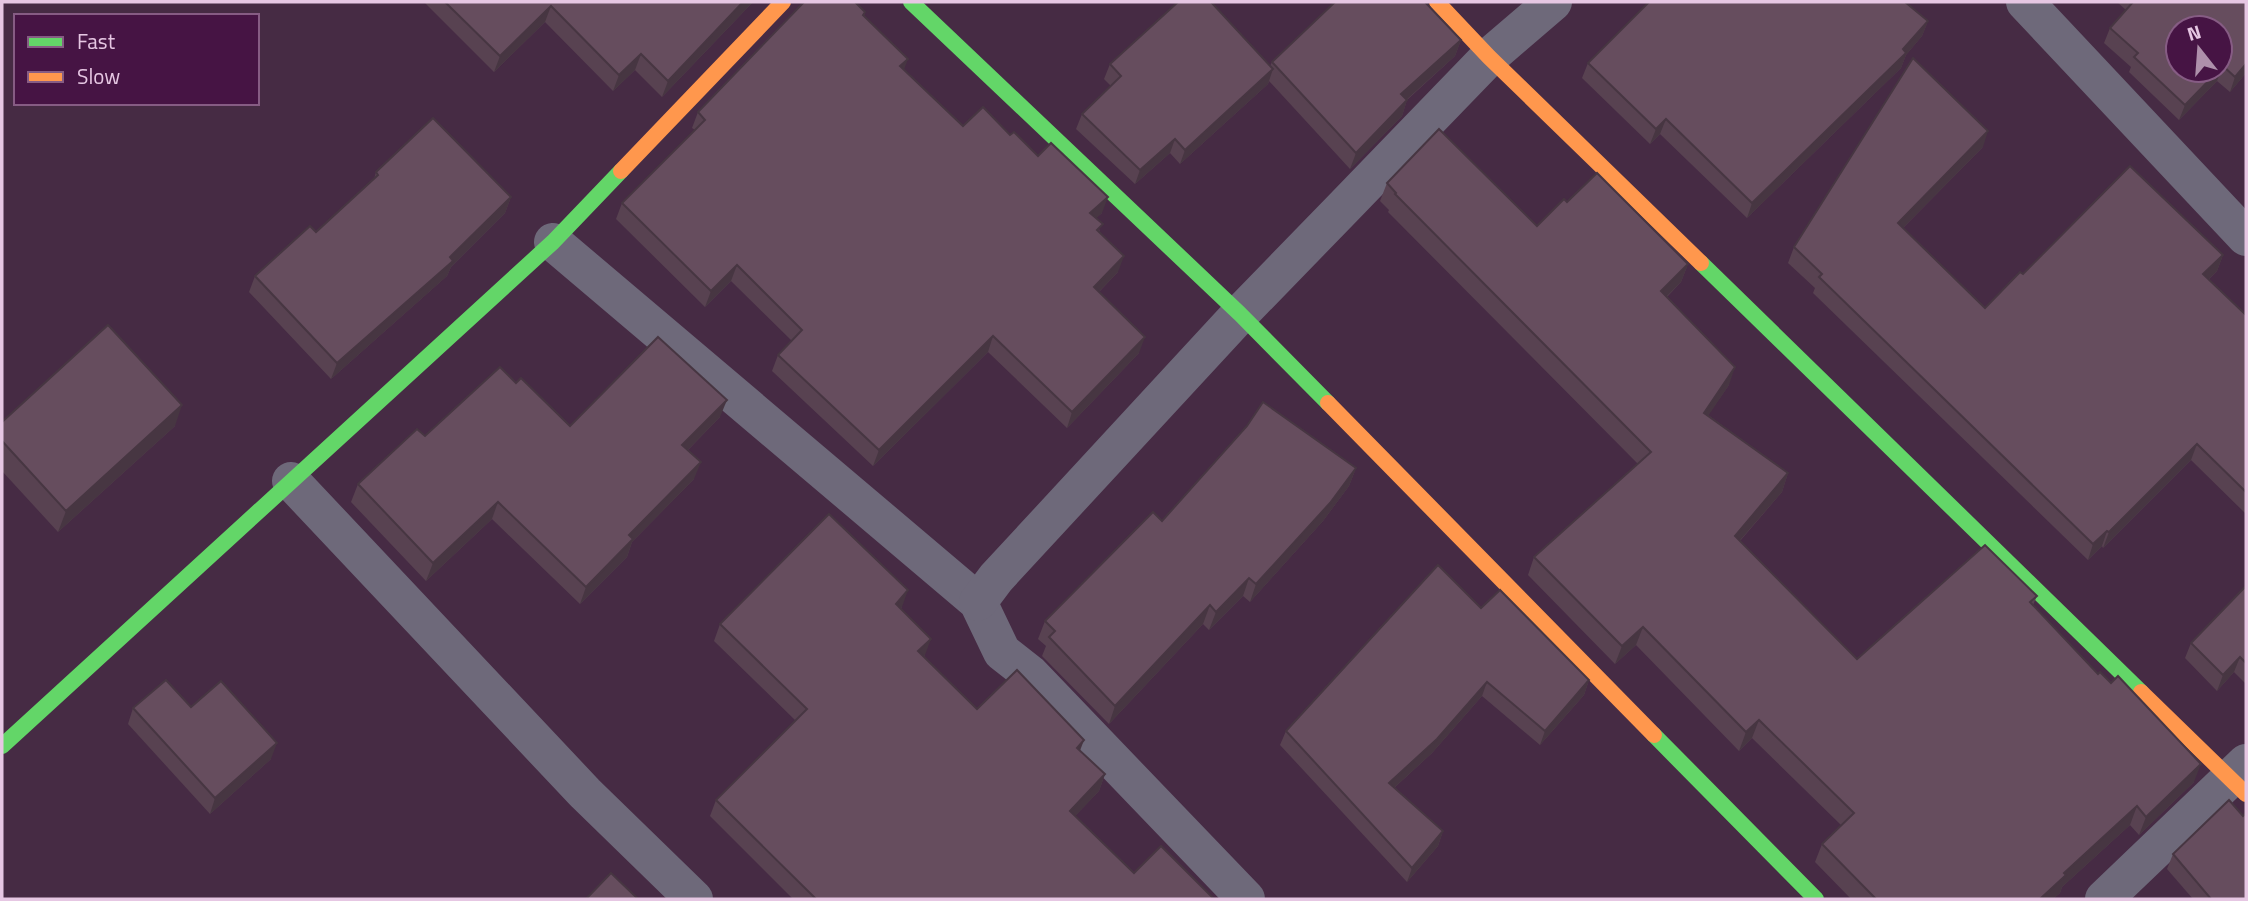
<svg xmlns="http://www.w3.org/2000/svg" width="2248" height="901" viewBox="0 0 2248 901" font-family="'Titillium Web',sans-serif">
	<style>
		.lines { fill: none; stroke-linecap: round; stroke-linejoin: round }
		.street { stroke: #6e697a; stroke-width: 38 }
		.fast { stroke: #63d668; stroke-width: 16 }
		.slow { stroke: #ff974d; stroke-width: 16 }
		.wall { fill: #584251 }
		.shaded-wall { fill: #473642 }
		.building { fill: #664d5e; stroke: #473642; stroke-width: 2 }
	</style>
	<rect width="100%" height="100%" fill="#462b44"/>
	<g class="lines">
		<g class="street">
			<polyline points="2025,2 2246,237"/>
			<polyline points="553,242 978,602 1002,652 1030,674 1246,899"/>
			<polyline points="291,481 585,793 694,899"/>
			<polyline points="978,602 996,578 1240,314 1343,208 1489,57 1553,2"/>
			<polyline points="2104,899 2246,763"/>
		</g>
		<g class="fast">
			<polyline points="911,2 1240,314 1328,403"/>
			<polyline points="1701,263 2141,692"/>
			<polyline points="1654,735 1816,899"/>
			<polyline points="2,746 553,242 621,171"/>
		</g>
		<g class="slow">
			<polyline points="1437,2 1489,57 1701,263"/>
			<polyline points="621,171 783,2"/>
			<polyline points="1328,403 1654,735"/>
			<polyline points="2141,692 2246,794"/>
		</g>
	</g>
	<g class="wall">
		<polygon points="424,2 753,2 662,97 635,70 613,91 545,22 494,72"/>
		<polygon points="2117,2 2246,2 2246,73 2230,92 2217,81 2179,120 2129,72 2131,67 2104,43 2110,28 2126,10"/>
		<polygon points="865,12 864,16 904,69 963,126 1010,135 1038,156 1102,213 1096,218 1100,232 1118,272 1099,292 1139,353 1067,428 988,352 873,466 772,371 778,355 792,341 731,281 705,307 616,219 622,203 695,130 692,128 698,112"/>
		<polygon points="1928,21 1922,36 1906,55 1901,68 1747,218 1660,134 1650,144 1582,78 1588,63"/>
		<polygon points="1461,40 1455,56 1407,100 1402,116 1350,169 1269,81 1268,84 1180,164 1170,153 1135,184 1076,129 1082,114 1111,86 1104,79 1110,64 1270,66 1272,62"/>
		<polygon points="1983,147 1903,228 1985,308 2023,274 2223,255 2217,271 2208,280 2246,315 2246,514 2191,460 2103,548 2102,546 2088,560 1813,293 1815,288 1788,263 1794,247"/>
		<polygon points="376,172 511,197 505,213 451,267 447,276 331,379 249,292 255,276 316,232 374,179"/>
		<polygon points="1387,183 1537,226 1567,202 1688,264 1681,282 1667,297 1729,385 1708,415 1788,473 1782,492 1740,541 1857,659 2037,596 2033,605 2194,782 2139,835 2130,825 2062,887 2060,893 2053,899 1851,899 1815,862 1822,844 1841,825 1752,738 1739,751 1636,645 1615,664 1528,575 1534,557 1638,464 1388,212 1389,210 1380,201"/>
		<polygon points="516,383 570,426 720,417 688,450 694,479 632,542 627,557 580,604 492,519 426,581 351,502 358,484 425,436"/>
		<polygon points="2,422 175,426 58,532 2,471"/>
		<polygon points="1356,468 1349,486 1323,521 1250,602 1243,596 1209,630 1203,624 1109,724 1042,656 1046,646 1038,639 1045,621 1162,521"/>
		<polygon points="2246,586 2246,684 2234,672 2217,691 2185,658 2191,643"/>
		<polygon points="902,607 901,609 925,655 924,656 977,709 1080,751 1105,774 1099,791 1075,816 1134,873 1214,899 793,899 710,816 716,800 796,721 714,641 720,624"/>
		<polygon points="1481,608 1589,680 1584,695 1540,745 1482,696 1432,753 1394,788 1443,831 1438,846 1407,882 1280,745 1286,731"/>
		<polygon points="191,707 271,759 210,814 128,724 133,708"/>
		<polygon points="2173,854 2246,899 2193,899 2167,869"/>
	</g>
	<g class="shaded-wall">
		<polygon points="743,2 753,2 662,97 668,81"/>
		<polygon points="551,6 545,22 494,72 500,56"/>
		<polygon points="1928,21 1922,36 1906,55 1901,68 1747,218 1752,203 1903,49"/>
		<polygon points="1461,40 1455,56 1395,110 1401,94"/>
		<polygon points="641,54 635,70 613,91 619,75"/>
		<polygon points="908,59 902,75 900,66"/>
		<polygon points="2246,64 2246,73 2230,92 2235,77"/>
		<polygon points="2223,66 2217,81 2179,120 2185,105"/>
		<polygon points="1273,69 1268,84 1180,164 1185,150"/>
		<polygon points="1407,100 1402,116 1350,169 1356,153"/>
		<polygon points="1666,119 1660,134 1650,144 1656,129"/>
		<polygon points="1988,131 1983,147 1892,239 1898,223"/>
		<polygon points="1175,139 1170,153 1135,184 1140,170"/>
		<polygon points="511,197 505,213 451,267 447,276 331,379 337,363 450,257"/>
		<polygon points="1108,197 1102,213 1084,229 1090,213"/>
		<polygon points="2223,255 2217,271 2197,290 2203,274"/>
		<polygon points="1124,256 1118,272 1088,303 1094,287"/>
		<polygon points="1688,264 1681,282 1654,309 1661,291"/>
		<polygon points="737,265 731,281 705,307 711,291"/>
		<polygon points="993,336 988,352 873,466 879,450"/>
		<polygon points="1145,337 1139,353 1067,428 1072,412"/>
		<polygon points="1735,367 1729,385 1698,431 1704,413"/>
		<polygon points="727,400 720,417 676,462 682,445"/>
		<polygon points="182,405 175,426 58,532 66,511"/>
		<polygon points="2197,444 2191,460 2103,548 2109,532"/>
		<polygon points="701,462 694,479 632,542 627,557 580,604 586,587 629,535"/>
		<polygon points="1356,468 1349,486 1323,521 1250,602 1256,584"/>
		<polygon points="1788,473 1782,492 1728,554 1735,536"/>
		<polygon points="498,502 492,519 426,581 433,563"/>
		<polygon points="2107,531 2102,546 2088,560 2093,544"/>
		<polygon points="1249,578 1243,596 1209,630 1216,612"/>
		<polygon points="908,590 902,607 890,620 896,604"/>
		<polygon points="1210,605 1203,624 1109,724 1115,706"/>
		<polygon points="1643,627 1636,645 1615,664 1622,646"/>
		<polygon points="931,639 925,655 912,667 918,651"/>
		<polygon points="2240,657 2234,672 2217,691 2223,675"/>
		<polygon points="1589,680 1584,695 1540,745 1545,731"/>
		<polygon points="1487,682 1482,696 1432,753 1384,797 1389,783"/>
		<polygon points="1759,720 1752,738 1739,751 1746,732"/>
		<polygon points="1084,740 1078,756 1077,748"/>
		<polygon points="277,743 271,759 210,814 215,798"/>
		<polygon points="2201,764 2194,782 2139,835 2146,817"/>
		<polygon points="1105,774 1099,791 1064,828 1070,811"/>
		<polygon points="2137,806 2130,825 2062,887 2060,893 2053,899 2040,899 2064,873"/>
		<polygon points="1443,831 1438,846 1407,882 1412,868"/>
	</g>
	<g class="building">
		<polygon points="445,2 743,2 668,81 641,54 619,75 551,6 500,56"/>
		<polygon points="804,2 855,2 865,12 863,15 908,59 900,66 963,126 983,107 1010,135 1014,132 1038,156 1051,143 1108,197 1090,213 1103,224 1097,230 1124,256 1094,287 1145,337 1072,412 993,336 879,450 778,355 802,330 737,265 711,291 622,203 705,120 698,112"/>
		<polygon points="1178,2 1211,2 1273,69 1185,150 1175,139 1140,170 1082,114 1121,76 1110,64"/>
		<polygon points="1335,2 1425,2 1461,40 1401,94 1407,100 1356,153 1272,62"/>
		<polygon points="1649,2 1905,2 1928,21 1903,49 1906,53 1752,203 1666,119 1656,129 1588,63"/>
		<polygon points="2133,2 2246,2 2246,64 2235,77 2223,66 2220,69 2220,28 2178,28 2178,70 2219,70 2185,105 2134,57 2138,53 2110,28"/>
		<polygon points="1913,58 1988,131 1898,223 1985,308 2020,272 2023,274 2130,166 2223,255 2203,274 2246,315 2246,492 2197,444 2109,532 2107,531 2093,544 1819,277 1822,274 1794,247"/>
		<polygon points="433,118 511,197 450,257 453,261 337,363 255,276 310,226 316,232 378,175 376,172"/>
		<polygon points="1439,129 1537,226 1564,199 1567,202 1597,173 1688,264 1661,291 1735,367 1704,413 1788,473 1735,536 1857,659 1985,545 2037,596 2030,602 2098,674 2100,672 2111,683 2118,676 2201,764 2146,817 2137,806 2064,873 2066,875 2040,899 1876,899 1822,844 1854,813 1759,720 1746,732 1643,627 1622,646 1534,557 1651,452 1395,194 1396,193 1387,183"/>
		<polygon points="108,325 182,405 66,511 2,441 2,422"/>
		<polygon points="658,337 727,400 682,445 701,462 629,535 633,539 586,587 498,502 433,563 358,484 417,429 425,436 500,367 516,383 521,378 570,426"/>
		<polygon points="1263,402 1356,468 1330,503 1256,584 1249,578 1216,612 1210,605 1115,706 1049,637 1055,631 1045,621 1153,512 1162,521 1247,426"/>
		<polygon points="829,514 908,590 896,604 931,639 918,651 977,709 1017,670 1084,740 1077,748 1105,774 1070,811 1134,873 1161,846 1214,899 816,899 716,800 807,709 720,624"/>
		<polygon points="1438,565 1481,608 1500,590 1589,680 1545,731 1487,682 1437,739 1389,783 1443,831 1412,868 1286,731"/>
		<polygon points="2246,586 2246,663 2240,657 2223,675 2191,643"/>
		<polygon points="166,680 191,707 221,681 277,743 215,798 133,708"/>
		<polygon points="2229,800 2243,816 2246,813 2246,899 2211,899 2173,854"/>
		<polygon points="611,873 638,899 586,899"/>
	</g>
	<rect width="2248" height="901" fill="none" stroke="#e6c7e3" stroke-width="7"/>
	<rect x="14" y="14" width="245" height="91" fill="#461444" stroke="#865c84" stroke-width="2"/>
	<rect x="28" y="37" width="35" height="10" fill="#63d668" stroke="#865c84" stroke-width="2"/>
	<text x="77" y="49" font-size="21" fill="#e6c7e3">Fast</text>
	<rect x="28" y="72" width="35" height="10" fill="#ff974d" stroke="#865c84" stroke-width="2"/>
	<text x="77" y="84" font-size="21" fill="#e6c7e3">Slow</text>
	<g transform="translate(2199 49) rotate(343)"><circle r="33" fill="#461444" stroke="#865c84" stroke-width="2"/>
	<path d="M0-5L12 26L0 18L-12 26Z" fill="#ae90ab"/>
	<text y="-10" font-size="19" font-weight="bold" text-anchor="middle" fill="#e6c7e3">N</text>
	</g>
</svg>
